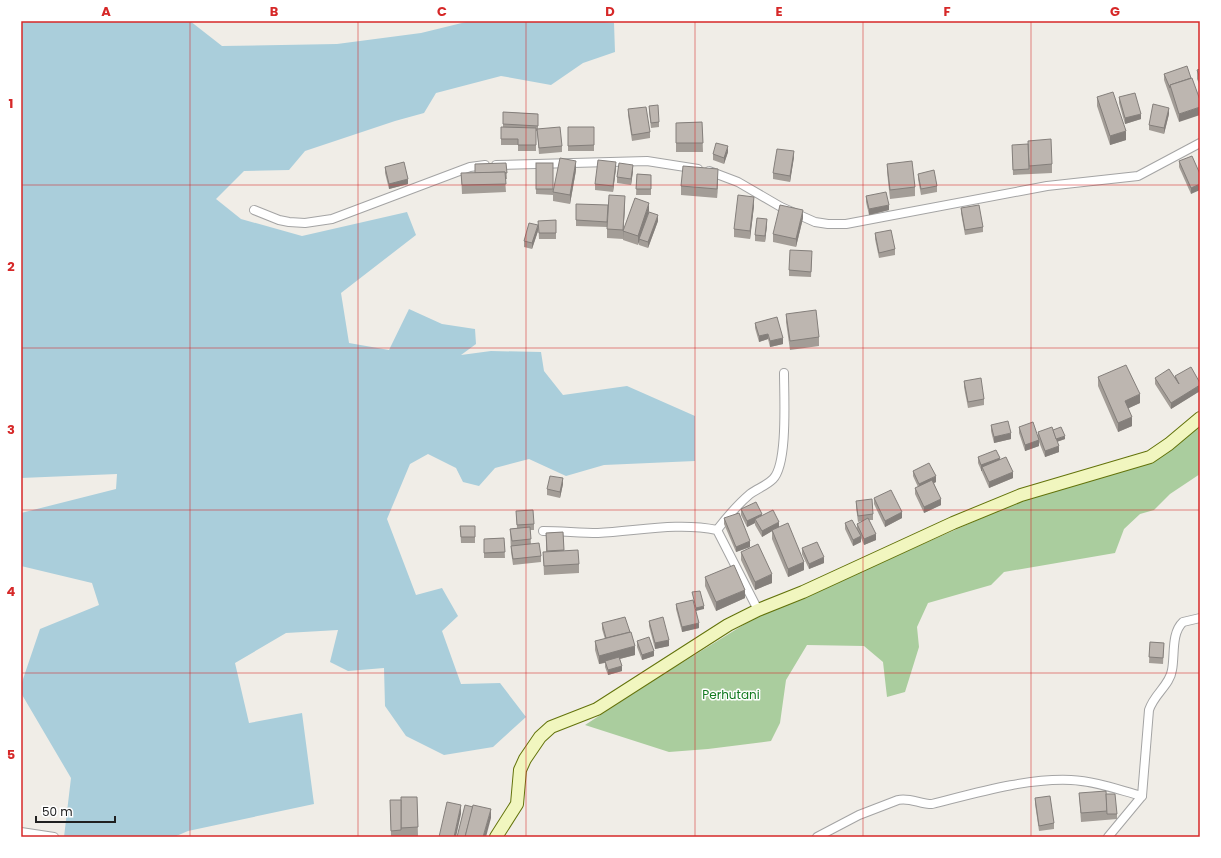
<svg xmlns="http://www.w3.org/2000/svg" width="1221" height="858" viewBox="0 0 1221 858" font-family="Poppins,sans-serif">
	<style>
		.forest { fill: #aacd9e }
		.water { fill: #aacedb }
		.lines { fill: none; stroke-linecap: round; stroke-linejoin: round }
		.street-casing { stroke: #a4a4a4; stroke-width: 10 }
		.secondary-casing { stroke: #63730b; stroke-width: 14 }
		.street { stroke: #fff; stroke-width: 8 }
		.secondary { stroke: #f1f6bf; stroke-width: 12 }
		.wall { fill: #a39d97 }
		.shaded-wall { fill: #847f7b }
		.building { fill: #bdb6b0; stroke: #847f7b }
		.grid { fill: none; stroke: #d62828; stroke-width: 1; stroke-opacity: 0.55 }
		.labels { text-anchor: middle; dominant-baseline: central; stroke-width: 3; stroke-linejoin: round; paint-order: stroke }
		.park-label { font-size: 12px; fill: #127a1f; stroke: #fff }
		.neatline { fill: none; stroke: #d62828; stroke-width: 1.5 }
		.grid-label { font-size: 13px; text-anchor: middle; font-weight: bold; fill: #d62828 }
	</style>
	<rect width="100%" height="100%" fill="#f0ede7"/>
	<polygon class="forest" points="1200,424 1200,474 1170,494 1154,510 1140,514 1124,529 1115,553 1004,572 991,585 928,603 917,627 919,647 905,692 887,697 883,662 864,646 807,645 786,680 780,723 771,741 708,749 669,752 585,725 667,672 753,619 1023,500 1150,462"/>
	<polygon class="water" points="21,21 190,21 222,46 337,44 421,33 470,21 595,21 614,23 615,52 583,63 551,85 501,76 436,93 424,113 395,121 305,151 289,170 244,171 216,199 241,219 302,236 407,212 416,235 341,293 349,343 389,350 409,309 442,324 475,329 476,344 461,355 491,351 541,352 544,371 563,395 627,386 695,416 695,461 604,465 566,476 529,459 495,468 479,486 463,482 456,468 428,454 410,464 387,519 416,595 442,588 458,616 442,631 461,684 500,683 526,717 493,747 444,755 406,736 385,706 384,668 348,671 330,662 338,630 286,633 235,663 249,723 302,713 314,804 188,831 174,837 64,837 71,778 21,693 21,685 40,629 99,605 92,583 21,566 21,513 116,489 117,474 21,478"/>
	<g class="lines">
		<defs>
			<g id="street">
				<polyline points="496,165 647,161 698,169"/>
				<polyline points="709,171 738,182 781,207 815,222 828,224 846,224 1047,186 1138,176 1200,143"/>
				<polyline points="254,210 279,220 289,222 305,223 332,219 470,167 485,165"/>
				<path d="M717 530C727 517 737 505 750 494 758 488 766 486 773 479 788 464 784 396 784 373"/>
				<path d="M543 531C561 531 580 533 598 533 638 531 678 522 717 530L758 610"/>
				<polyline points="21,832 54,837"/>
				<path d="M817 837 859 815 898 800C909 797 920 804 932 804 976 793 1026 778 1071 780 1095 781 1119 790 1142 796"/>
				<path d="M1108 837 1142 796 1149 710C1154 694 1170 685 1172 670 1175 655 1171 633 1183 622L1200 618"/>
			</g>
			<polyline id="secondary" points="496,837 517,804 520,770 525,759 540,737 551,727 597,709 728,625 758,610 803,592 953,523 1021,495 1150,457 1169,444 1200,418"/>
		</defs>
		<use href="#street" class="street-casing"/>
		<use href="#secondary" class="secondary-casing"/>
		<use href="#street" class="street"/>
		<use href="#secondary" class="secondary"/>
	</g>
	<g class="wall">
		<polygon points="1200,69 1200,86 1197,79 1197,70"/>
		<polygon points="1164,74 1191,78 1179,122 1164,80"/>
		<polygon points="1097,97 1126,140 1110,145 1097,106"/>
		<polygon points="1119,97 1141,119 1125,124 1119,103"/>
		<polygon points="649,106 659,122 659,127 651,128 649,112"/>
		<polygon points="628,109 650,132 650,138 632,141 628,115"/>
		<polygon points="503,112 538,114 538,129 562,146 562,152 539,154 537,131 536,131 536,151 518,151 518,145 501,145 501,127 503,127"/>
		<polygon points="1169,114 1164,134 1149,130 1149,125"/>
		<polygon points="702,122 703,152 676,152 676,123"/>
		<rect x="568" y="127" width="26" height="24"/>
		<polygon points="1012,145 1052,164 1052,173 1013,175"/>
		<polygon points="728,152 724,164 713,160 713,154"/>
		<polygon points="794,157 790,182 773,179 773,173"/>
		<polygon points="1179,161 1200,174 1191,194 1179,167"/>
		<polygon points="506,163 507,179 505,179 506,192 462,194 461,173 475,173"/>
		<polygon points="536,163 553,163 553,195 536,194"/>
		<polygon points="887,164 915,187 915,196 890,199 887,172"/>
		<polygon points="385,167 408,184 389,189 385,173"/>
		<polygon points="616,168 613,192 595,190 595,184"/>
		<polygon points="576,170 570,204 553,201 553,192"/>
		<polygon points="633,171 631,185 617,183 617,177"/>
		<polygon points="637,174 651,175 651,195 636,195"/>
		<polygon points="918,174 937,186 937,192 921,195 918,179"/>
		<polygon points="718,177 717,198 681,195 681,186"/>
		<polygon points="866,196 889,210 869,215 866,202"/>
		<polygon points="625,204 623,239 607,238 607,229"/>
		<polygon points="608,205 607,227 576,226 576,220"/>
		<polygon points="754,206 750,239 734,237 734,229"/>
		<polygon points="961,208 983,227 983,232 965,235 961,213"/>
		<polygon points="649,211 645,225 658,221 648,248 639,245 639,240 638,245 623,240 623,231"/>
		<polygon points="803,218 796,247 773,242 773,234"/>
		<polygon points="556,220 556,239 539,239 538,221"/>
		<polygon points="767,225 765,242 755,241 755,235"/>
		<polygon points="538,231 532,249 524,247 524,241"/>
		<polygon points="875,233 895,249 895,255 879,258 875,239"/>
		<polygon points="812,257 811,277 789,276 789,270"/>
		<polygon points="786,314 819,337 819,346 790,350 786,322"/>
		<polygon points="755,323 783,344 770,347 768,339 759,342 755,328"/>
		<polygon points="1175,376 1200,385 1200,391 1171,409 1155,384 1155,378 1175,378"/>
		<polygon points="1098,377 1140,403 1128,408 1132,426 1118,432 1098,386"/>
		<polygon points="964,381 984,399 984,405 968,408 964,387"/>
		<polygon points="991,425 1011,439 994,443 991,431"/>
		<polygon points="1019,427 1038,437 1038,432 1065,439 1057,442 1059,452 1045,457 1039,442 1039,446 1025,451 1019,433"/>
		<polygon points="978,457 1000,459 1013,478 989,488 978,463"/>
		<polygon points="913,471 936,482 934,483 941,505 924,513 915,494 915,488 918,487 913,476"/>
		<polygon points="563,484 560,498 547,495 547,489"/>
		<polygon points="874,498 902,518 885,527 874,504"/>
		<polygon points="856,501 873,514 873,520 869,520 876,540 864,545 861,538 861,542 853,546 845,529 845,523 857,528 857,524 862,521 858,522 856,507"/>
		<polygon points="741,509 762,516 779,527 804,570 788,577 772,539 772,531 762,537 755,525 755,523 747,527 741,515"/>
		<polygon points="516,511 534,524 534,530 530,530 531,544 541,556 541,562 513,565 511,552 510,529 517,528"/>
		<polygon points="724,518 750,547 736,552 724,524"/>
		<polygon points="460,526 475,526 475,543 461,543"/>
		<polygon points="563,532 564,551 579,564 579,573 544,575 543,552 546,552 546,533"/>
		<polygon points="504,538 505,558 484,558 484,539"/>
		<polygon points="802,548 824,563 809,569 802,554"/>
		<polygon points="741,552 772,583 755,590 741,560"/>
		<polygon points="705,577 745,598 716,611 705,586"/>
		<polygon points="676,604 699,628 682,632 676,609"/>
		<polygon points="649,621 669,646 655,649 649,626"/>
		<polygon points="602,623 635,655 620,659 622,671 608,675 605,667 605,663 599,664 595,650 595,641 605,639 602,629"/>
		<polygon points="637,641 654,656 642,660 637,647"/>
		<polygon points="1150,642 1164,643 1163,664 1149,663"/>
		<polygon points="1079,793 1106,794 1117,814 1117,819 1081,822"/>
		<polygon points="417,797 418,836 391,836 390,800 401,800"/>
		<polygon points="1035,798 1054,823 1054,829 1039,831 1035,804"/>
	</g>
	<g class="shaded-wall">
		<polygon points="1200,107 1200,115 1179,122 1179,114"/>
		<polygon points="1169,108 1169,114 1164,134 1164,128"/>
		<polygon points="1141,114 1141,119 1125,124 1125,118"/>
		<polygon points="1126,131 1126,140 1110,145 1110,136"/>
		<polygon points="728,146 728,152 724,164 724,158"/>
		<polygon points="794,151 794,157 790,182 790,176"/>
		<polygon points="576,161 576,170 570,204 570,195"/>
		<polygon points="616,162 616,168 613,192 613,186"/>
		<polygon points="633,165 633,171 631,185 631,179"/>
		<polygon points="718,169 718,177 717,198 717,189"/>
		<polygon points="408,179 408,184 389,189 389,184"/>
		<polygon points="1200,184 1200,190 1191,194 1191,188"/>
		<polygon points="625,196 625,204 623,239 623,230"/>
		<polygon points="754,197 754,206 750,239 750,231"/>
		<polygon points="649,203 649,211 638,245 638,236"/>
		<polygon points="889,205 889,210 869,215 869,209"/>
		<polygon points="803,210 803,218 796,247 796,239"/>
		<polygon points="658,215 658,221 648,248 648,242"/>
		<polygon points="767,219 767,225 765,242 765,236"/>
		<polygon points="538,225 538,231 532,249 532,243"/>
		<polygon points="768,334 768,339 759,342 759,336"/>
		<polygon points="783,338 783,344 770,347 770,341"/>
		<polygon points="1200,385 1200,391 1171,409 1171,403"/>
		<polygon points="1140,394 1140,403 1125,410 1125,401"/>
		<polygon points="1132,417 1132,426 1118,432 1118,423"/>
		<polygon points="1011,433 1011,439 994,443 994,437"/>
		<polygon points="1065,436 1065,439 1056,442 1056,439"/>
		<polygon points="1039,440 1039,446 1025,451 1025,445"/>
		<polygon points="1059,446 1059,452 1045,457 1045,451"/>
		<polygon points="1000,458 1000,464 982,467 982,471 981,471 981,465"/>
		<polygon points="1013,472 1013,478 989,488 989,482"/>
		<polygon points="936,476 936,482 919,490 919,484"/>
		<polygon points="563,478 563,484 560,498 560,492"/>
		<polygon points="941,499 941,505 924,513 924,507"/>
		<polygon points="902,512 902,518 885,527 885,521"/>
		<polygon points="762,514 762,520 755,519 755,523 747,527 747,521"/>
		<polygon points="779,522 779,527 762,537 762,531"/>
		<polygon points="876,534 876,540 864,545 864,539"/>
		<polygon points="861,536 861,542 853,546 853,540"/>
		<polygon points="750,541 750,547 736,552 736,547"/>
		<polygon points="824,557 824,563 809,569 809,564"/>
		<polygon points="804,562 804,570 788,577 788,569"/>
		<polygon points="772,574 772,583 755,590 755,582"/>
		<polygon points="745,590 745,598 716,611 716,602"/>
		<polygon points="704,606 704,609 696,611 696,608"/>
		<polygon points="699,623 699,628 682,632 682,627"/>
		<polygon points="669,640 669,646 655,649 655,643"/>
		<polygon points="635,646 635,655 599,664 599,656"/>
		<polygon points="654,651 654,656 642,660 642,655"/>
		<polygon points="622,666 622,671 608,675 608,670"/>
		<polygon points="461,805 461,814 456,837 454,837"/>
		<polygon points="491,809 491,818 486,837 483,837"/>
	</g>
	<g class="building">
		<polygon points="1187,66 1191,78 1170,85 1170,88 1164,74"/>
		<polygon points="1200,69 1200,78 1197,70"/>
		<polygon points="1192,78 1200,100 1200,107 1179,114 1170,85"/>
		<polygon points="1113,92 1126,131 1110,136 1097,97"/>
		<polygon points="1135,93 1141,114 1125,118 1119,97"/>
		<polygon points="1153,104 1169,108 1164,128 1149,125"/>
		<polygon points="658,105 659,122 651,123 649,106"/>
		<polygon points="646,107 650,132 632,135 628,109"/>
		<polygon points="503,112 538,114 538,126 503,124"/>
		<polygon points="702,122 703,143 676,143 676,123"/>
		<polygon points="501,127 536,128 536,145 518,145 518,139 501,139"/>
		<polygon points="560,127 562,146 539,148 537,129"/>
		<polygon points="568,127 594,127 594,145 568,146"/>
		<polygon points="1051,139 1052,164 1029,166 1028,141"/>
		<polygon points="716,143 728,146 724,158 713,154"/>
		<polygon points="1028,144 1029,169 1013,170 1012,145"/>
		<polygon points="777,149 794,151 790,176 773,173"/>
		<polygon points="1192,156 1200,174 1200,184 1191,188 1179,161"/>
		<polygon points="560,158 576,161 570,195 553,192"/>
		<polygon points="598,160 616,162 613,186 595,184"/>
		<polygon points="912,161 915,187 890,190 887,164"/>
		<polygon points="404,162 408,179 389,184 385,167"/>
		<polygon points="506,163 507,173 505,173 505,172 475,173 475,164"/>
		<rect x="536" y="163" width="17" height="26"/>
		<polygon points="619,163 633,165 631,179 617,177"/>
		<polygon points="683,166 718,169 717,189 681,186"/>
		<polygon points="934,170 937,186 921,189 918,174"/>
		<polygon points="505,172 506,184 462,185 461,173"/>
		<polygon points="637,174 651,175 651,189 636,189"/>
		<polygon points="886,192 889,205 869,209 866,196"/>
		<polygon points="609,195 625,196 623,230 607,229"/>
		<polygon points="738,195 754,197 750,231 734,229"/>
		<polygon points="635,198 649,203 638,236 623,231"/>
		<polygon points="576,204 608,205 607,222 576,220"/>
		<polygon points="780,205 803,210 796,239 773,234"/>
		<polygon points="979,205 983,227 965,230 961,208"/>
		<polygon points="649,212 658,215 648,242 639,239"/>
		<polygon points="757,218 767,219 765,236 755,235"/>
		<polygon points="556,220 556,233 539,233 538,221"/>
		<polygon points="529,223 538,225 532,243 524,241"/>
		<polygon points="891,230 895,249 879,253 875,233"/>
		<polygon points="790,250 812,251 811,272 789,270"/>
		<polygon points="816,310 819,337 790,341 786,314"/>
		<polygon points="777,317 783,338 770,341 768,334 759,336 755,323"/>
		<polygon points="1126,365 1140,394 1125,401 1132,417 1118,423 1098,377"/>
		<polygon points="1191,367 1200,383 1200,385 1171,403 1155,378 1169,369 1179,384 1175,376"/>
		<polygon points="981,378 984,399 968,402 964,381"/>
		<polygon points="1008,421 1011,433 994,437 991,425"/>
		<polygon points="1033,422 1039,440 1025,445 1019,427"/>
		<polygon points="1052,427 1059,446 1045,451 1038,432"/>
		<polygon points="1061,427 1065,436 1056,439 1053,430"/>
		<polygon points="996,450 1000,458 981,465 978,457"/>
		<polygon points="1006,457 1013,472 989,482 982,467"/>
		<polygon points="929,463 936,476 919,484 913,471"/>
		<polygon points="550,476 563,478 560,492 547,489"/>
		<polygon points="932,480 941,499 924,507 915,488"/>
		<polygon points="891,490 902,512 885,521 874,498"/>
		<polygon points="872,499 873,514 858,516 856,501"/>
		<polygon points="756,502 762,514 747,521 741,509"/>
		<polygon points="533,510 534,524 517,525 516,511"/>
		<polygon points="773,510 779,522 762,531 755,519"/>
		<polygon points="739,513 750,541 736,547 724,518"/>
		<polygon points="868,518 876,534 864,539 857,524"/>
		<polygon points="852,520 861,536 853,540 845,523"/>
		<polygon points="788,523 804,562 788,569 772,530"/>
		<polygon points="460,526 475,526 475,537 461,537"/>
		<polygon points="530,527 531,539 512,541 510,529"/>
		<polygon points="563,532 564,550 547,551 546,533"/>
		<polygon points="504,538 505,552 484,553 484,539"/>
		<polygon points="817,542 824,557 809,564 802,548"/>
		<polygon points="539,543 541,556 513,559 511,546"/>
		<polygon points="758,544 772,574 755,582 741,552"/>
		<polygon points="578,550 579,564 544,566 543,552"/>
		<polygon points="734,565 745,590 716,602 705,577"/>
		<polygon points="700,591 704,606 696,608 692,592"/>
		<polygon points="693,600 699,623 682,627 676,604"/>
		<polygon points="625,617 630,632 606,638 602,623"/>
		<polygon points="663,617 669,640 655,643 649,621"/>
		<polygon points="631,632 635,646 599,656 595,641"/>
		<polygon points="649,637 654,651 642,655 637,641"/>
		<polygon points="1150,642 1164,643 1163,658 1149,657"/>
		<polygon points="619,657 622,666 608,670 605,661"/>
		<polygon points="1106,791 1107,811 1081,813 1079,793"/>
		<polygon points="1106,794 1115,794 1117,814 1107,814"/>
		<polygon points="1050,796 1054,823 1039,826 1035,798"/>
		<polygon points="401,797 417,797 418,827 401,828"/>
		<polygon points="390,800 401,800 401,830 391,831"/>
		<polygon points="447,802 461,805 454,837 439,837"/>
		<polygon points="465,805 473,807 465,837 457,837"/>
		<polygon points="473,805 491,809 483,837 465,837"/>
	</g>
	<path class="grid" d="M190 21V837M358 21V837M526 21V837M695 21V837M863 21V837M1031 21V837M21 185H1200M21 348H1200M21 510H1200M21 673H1200"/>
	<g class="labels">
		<g class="park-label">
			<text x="731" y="694">Perhutani</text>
		</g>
	</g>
	<rect width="1221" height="858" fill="none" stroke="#ffffff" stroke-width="44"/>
	<path d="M36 816v6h79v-6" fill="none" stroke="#202020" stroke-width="2"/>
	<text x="42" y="816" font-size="12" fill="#202020" stroke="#ffffff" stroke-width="3" paint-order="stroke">50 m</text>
	<rect x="22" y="22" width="1177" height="814" class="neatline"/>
	<g class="grid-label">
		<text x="106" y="16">A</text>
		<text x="274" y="16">B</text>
		<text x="442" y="16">C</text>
		<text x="610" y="16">D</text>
		<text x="779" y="16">E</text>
		<text x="947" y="16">F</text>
		<text x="1115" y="16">G</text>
		<text x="11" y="108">1</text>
		<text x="11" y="271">2</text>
		<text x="11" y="434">3</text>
		<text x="11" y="596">4</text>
		<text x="11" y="759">5</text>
	</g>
</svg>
